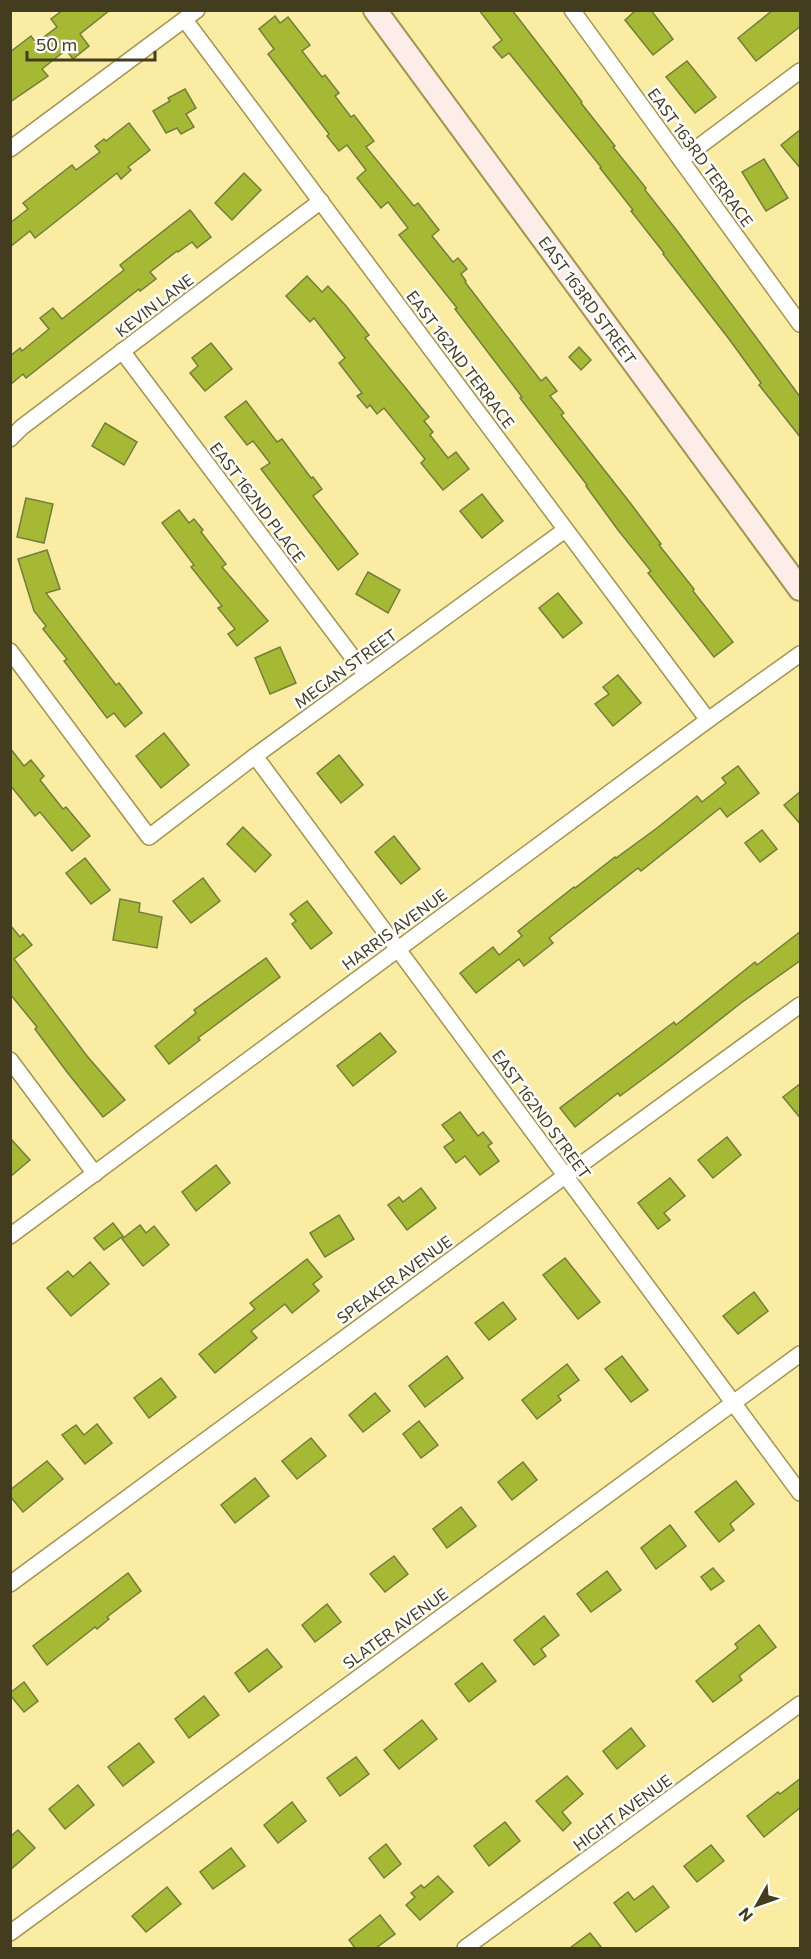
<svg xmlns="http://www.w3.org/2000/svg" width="811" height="1959" viewBox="0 0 811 1959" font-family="Commissioner,sans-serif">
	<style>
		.building { fill: #a6b934; stroke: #727e3b; stroke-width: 1.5 }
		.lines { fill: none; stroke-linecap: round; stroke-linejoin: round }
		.street-casing { stroke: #a3944e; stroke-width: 18 }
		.secondary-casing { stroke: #a3944e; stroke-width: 26 }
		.street { stroke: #fff; stroke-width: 15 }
		.secondary { stroke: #fcede9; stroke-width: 22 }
		.labels { text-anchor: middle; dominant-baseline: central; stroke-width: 5; stroke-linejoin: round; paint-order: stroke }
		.street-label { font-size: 16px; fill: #433c1f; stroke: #fff }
	</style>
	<rect width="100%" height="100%" fill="#fbeca4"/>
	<g class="building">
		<polygon points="63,10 110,10 80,34 89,46 73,59 66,50 42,69 48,76 10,102 10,52 31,36 36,43 57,27 51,19"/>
		<polygon points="479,10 512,10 549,58 582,102 581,103 615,146 613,147 646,188 645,190 678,232 801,398 801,438 759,385 761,383 729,339 663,254 664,253 631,211 633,210 600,168 601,167 509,53 502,58 493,47 502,40"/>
		<polygon points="636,10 651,10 673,39 653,55 625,20"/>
		<polygon points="773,10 801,10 801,26 756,61 738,38"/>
		<polygon points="275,16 280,23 288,17 310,45 302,51 322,77 325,75 339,93 335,96 351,117 354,115 374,141 366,147 414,206 418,203 439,230 432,236 453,262 458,258 467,269 461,274 466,281 465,282 541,381 546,377 557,391 550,396 564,413 561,415 631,504 661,544 659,545 694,589 693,591 733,642 714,657 648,573 651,571 618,530 586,486 587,485 520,398 522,397 455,309 457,308 399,235 408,228 388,202 381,208 357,178 366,170 347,145 339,151 327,136 329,134 268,54 274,49 259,29"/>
		<polygon points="687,61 716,97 695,113 666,77"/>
		<polygon points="185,89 196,108 186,114 194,127 181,134 177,128 166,133 153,111 170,101 168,98"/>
		<polygon points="129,123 150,150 128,167 131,170 121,179 117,173 35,238 30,231 10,247 10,223 28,209 23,203 72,165 76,170 100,152 95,146 104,139 106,141"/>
		<polygon points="801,129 801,169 781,145"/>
		<polygon points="764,159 788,198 766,211 742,172"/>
		<polygon points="244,173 261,190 232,220 215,203"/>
		<polygon points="190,210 211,237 197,248 192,242 178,252 177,251 150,272 156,279 140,291 139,289 26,378 23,374 10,385 10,356 20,348 22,351 49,329 40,318 53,308 62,319 124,270 120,265"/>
		<polygon points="307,276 322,292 328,286 346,306 369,335 365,338 429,417 424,421 433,432 430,435 448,458 456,452 469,469 443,490 421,463 425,459 384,408 377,414 370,405 367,408 357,396 362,393 339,363 345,358 314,318 310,322 286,296"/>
		<polygon points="211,343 232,369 205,391 190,373 198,366 192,358"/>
		<polygon points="579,347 591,360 581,370 569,357"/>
		<polygon points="246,401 277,442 282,439 311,478 313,477 322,489 313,496 358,554 338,570 261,469 270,463 253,441 247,445 225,417"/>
		<polygon points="105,423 137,442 124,465 92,446"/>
		<polygon points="482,494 503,521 482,538 460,511"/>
		<polygon points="26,498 53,504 44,543 17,537"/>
		<polygon points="179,510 189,523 194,519 203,530 201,532 226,564 222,567 268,621 237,646 228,634 235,629 218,608 222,606 191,567 194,565 162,523"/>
		<polygon points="47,550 60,589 46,593 116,685 119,683 142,713 125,727 114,713 107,718 64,661 67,659 43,629 46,626 34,611 18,559"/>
		<polygon points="368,572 400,590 388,613 356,594"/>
		<polygon points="558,593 582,623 563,638 539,608"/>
		<polygon points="280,647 296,683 270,694 255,658"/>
		<polygon points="618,675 641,703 613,726 595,704 609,694 603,687"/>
		<polygon points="164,733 189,765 161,788 136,756"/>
		<polygon points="10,748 24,766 31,760 44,776 40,780 63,809 66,807 90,836 72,851 40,812 35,816 10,785"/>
		<polygon points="339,755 363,785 341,803 317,773"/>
		<polygon points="738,766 759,793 727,817 720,808 641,871 638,868 549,938 553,943 524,966 519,959 476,993 460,973 493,947 499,955 522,936 518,931 574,887 575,888 615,857 616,858 657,828 697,796 702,802 726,783 722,778"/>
		<polygon points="801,791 801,825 784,805"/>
		<polygon points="243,827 271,855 255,872 227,844"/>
		<polygon points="762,830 777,849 760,862 745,843"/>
		<polygon points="394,836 420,869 401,884 375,852"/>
		<polygon points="85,858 110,890 91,904 66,873"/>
		<polygon points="203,878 220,901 191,923 173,901"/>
		<polygon points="120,899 140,903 139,912 162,917 157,948 113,940"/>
		<polygon points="307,901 332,933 311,949 292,924 296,921 290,914"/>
		<polygon points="10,925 20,937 23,934 32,945 14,959 87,1056 125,1100 103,1117 67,1072 35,1029 37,1027 10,994"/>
		<polygon points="801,931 801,960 741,1003 662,1065 620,1096 618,1093 575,1127 560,1108 674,1022 676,1025 755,962 757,965"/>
		<polygon points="266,958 280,977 198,1038 200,1040 169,1064 155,1046 196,1013 194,1010"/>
		<polygon points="380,1033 396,1052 353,1086 337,1066"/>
		<polygon points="801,1083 801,1119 783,1097"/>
		<polygon points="460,1112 478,1136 483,1132 492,1143 488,1146 499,1161 480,1175 465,1156 456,1163 444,1147 454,1140 442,1125"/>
		<polygon points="727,1137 741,1155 713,1178 698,1160"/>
		<polygon points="10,1138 30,1160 10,1177"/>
		<polygon points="216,1165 230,1183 196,1211 182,1192"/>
		<polygon points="670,1178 685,1196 664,1213 670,1220 658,1229 638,1203"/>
		<polygon points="421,1188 436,1208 407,1230 388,1205 399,1197 403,1202"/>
		<polygon points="339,1215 354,1239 325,1257 310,1233"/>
		<polygon points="113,1223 123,1236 104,1250 94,1238"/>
		<polygon points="140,1225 146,1233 154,1226 169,1245 143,1266 122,1239"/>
		<polygon points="565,1258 600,1302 578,1319 543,1275"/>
		<polygon points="307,1259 322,1277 313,1284 319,1291 292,1313 285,1304 251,1331 257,1338 215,1373 199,1354 255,1309 250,1303"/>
		<polygon points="90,1262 109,1284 71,1316 47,1288 68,1271 73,1277"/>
		<polygon points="754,1292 768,1311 738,1334 723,1316"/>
		<polygon points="503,1302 516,1319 489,1340 475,1323"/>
		<polygon points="447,1356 463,1378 425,1407 409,1386"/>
		<polygon points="622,1356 648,1390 631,1402 605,1369"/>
		<polygon points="567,1364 579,1380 558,1396 561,1400 537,1419 522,1400"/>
		<polygon points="161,1378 176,1397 149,1418 134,1398"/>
		<polygon points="375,1393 390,1411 363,1432 349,1415"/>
		<polygon points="419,1421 438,1445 421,1458 403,1434"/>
		<polygon points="97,1424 112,1443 85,1464 62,1435 76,1425 84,1435"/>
		<polygon points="311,1438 326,1456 297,1479 282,1461"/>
		<polygon points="47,1461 63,1479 23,1512 10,1496 10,1490"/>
		<polygon points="523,1462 537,1480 512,1500 498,1482"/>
		<polygon points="255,1478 269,1496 235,1523 221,1505"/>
		<polygon points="736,1481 754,1504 730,1524 734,1530 719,1542 695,1512"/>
		<polygon points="461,1507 476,1526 447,1548 433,1529"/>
		<polygon points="670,1525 686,1546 656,1569 641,1548"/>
		<polygon points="394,1556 408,1574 385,1592 370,1574"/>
		<polygon points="713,1568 724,1581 711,1590 701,1577"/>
		<polygon points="607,1571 621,1590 591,1612 577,1594"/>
		<polygon points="128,1573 141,1591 107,1617 109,1619 97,1629 95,1627 47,1665 33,1646"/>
		<polygon points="327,1604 341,1622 315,1642 302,1625"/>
		<polygon points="544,1616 559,1635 541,1649 546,1656 534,1665 514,1640"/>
		<polygon points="759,1625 776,1647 739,1676 742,1680 713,1702 696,1681 738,1648 735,1644"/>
		<polygon points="267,1649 282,1667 249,1692 235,1673"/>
		<polygon points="482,1663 496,1681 469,1702 455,1684"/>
		<polygon points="24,1682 38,1701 24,1712 10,1695 10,1693"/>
		<polygon points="204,1696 219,1715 189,1738 175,1719"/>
		<polygon points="422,1720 437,1739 399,1769 384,1750"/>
		<polygon points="631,1728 645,1746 617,1769 603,1751"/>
		<polygon points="139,1743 154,1762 123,1786 108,1767"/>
		<polygon points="356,1757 369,1774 340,1796 327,1778"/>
		<polygon points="567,1776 583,1794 562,1812 571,1823 563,1831 536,1801"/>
		<polygon points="801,1778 801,1807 764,1837 747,1816 778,1792 780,1794"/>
		<polygon points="78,1785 94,1805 65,1829 49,1809"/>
		<polygon points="292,1802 306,1821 278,1843 264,1825"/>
		<polygon points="505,1822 520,1841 489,1866 474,1846"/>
		<polygon points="18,1830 35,1848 10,1870 10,1837"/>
		<polygon points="386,1844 401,1864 384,1878 369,1858"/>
		<polygon points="711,1845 724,1861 697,1882 684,1866"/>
		<polygon points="231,1848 245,1866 213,1889 200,1872"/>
		<polygon points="438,1876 453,1892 420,1920 406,1905 415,1897 411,1893 421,1885 424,1888"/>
		<polygon points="653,1886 669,1907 636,1932 614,1903 628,1892 634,1900"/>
		<polygon points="167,1887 181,1904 146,1932 132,1916"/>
		<polygon points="380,1915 395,1934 376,1948 355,1948 349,1940"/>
		<polygon points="590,1933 602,1948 570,1948"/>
	</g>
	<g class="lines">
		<defs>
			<g id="street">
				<polyline points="572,10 800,324"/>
				<polyline points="185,20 708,720"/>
				<polyline points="10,149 197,10"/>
				<polyline points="681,160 800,71"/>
				<polyline points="122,351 366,675"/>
				<polyline points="10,439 22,427 321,201"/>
				<polyline points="10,651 149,837 255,756 565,530"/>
				<polyline points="255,756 800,1493"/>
				<polyline points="10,1060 95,1174"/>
				<polyline points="10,1236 708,720 800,654"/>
				<polyline points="10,1584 565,1176 800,1005"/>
				<polyline points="10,1933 800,1354"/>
				<polyline points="465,1948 800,1704"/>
			</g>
			<polyline id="secondary" points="375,10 800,589"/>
		</defs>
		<use href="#street" class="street-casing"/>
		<use href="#secondary" class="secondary-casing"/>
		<use href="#street" class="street"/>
		<use href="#secondary" class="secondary"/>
	</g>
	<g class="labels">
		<g class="street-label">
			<text transform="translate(701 157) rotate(54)">EAST 163RD TERRACE</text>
			<text transform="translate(588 300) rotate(54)">EAST 163RD STREET</text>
			<text transform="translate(154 305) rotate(-37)">KEVIN LANE</text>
			<text transform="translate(461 359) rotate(53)">EAST 162ND TERRACE</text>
			<text transform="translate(258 502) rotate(53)">EAST 162ND PLACE</text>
			<text transform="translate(345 668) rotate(-36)">MEGAN STREET</text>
			<text transform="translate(394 929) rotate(-36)">HARRIS AVENUE</text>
			<text transform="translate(542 1114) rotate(54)">EAST 162ND STREET</text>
			<text transform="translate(394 1279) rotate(-36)">SPEAKER AVENUE</text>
			<text transform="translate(395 1628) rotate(-36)">SLATER AVENUE</text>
			<text transform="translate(622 1812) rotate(-36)">HIGHT AVENUE</text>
		</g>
	</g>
	<rect width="811" height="1959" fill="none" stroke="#433c1f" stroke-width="24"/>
	<g transform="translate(757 1905) rotate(230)" stroke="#ffffff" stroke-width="4.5" paint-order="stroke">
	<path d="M0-4.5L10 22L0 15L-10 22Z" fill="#433c1f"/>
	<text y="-9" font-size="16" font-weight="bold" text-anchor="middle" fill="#433c1f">N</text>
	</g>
	<path d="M27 51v9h128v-9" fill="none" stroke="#433c1f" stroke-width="3"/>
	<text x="36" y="51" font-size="18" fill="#433c1f" stroke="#ffffff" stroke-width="4.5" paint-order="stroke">50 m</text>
</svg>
